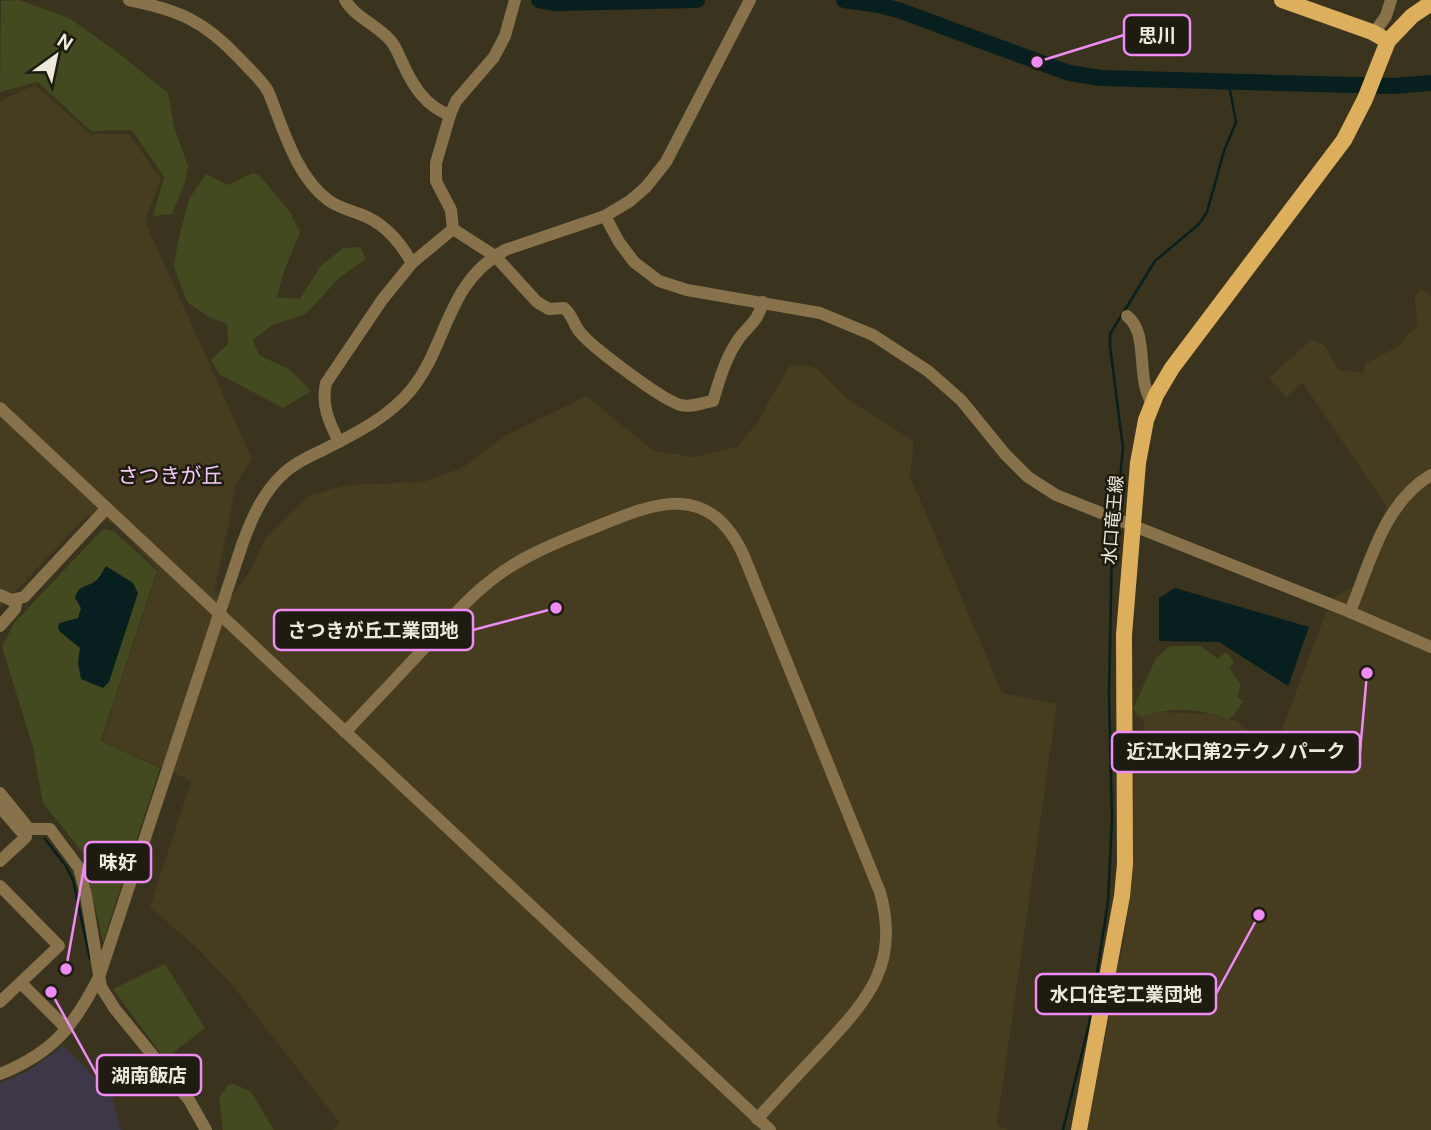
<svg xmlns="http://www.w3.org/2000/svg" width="1431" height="1130" viewBox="0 0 1431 1130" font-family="'DM Sans','Noto Sans JP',sans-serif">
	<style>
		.commercial { fill: #3d3748 }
		.built { fill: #463c20 }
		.green { fill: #434a1f }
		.water { fill: #071f1f }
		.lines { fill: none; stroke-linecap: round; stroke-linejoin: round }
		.stream { stroke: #071f1f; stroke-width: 2.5 }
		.river { stroke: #071f1f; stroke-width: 16 }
		.minor { stroke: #88724c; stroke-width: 12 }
		.major { stroke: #ddae5c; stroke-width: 16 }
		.labels { text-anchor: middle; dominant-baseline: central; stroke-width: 5; stroke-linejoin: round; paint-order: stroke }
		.street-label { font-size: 18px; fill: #ede9dc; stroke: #1e1b11 }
		.quarter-label { font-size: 21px; fill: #f7caf9; stroke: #1e1b11 }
		.leader { fill: none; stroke: #f08bf6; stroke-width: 2.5 }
		.callout-dot { fill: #f08bf6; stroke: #1e1b11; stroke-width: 2.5 }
		.callout { fill: #1e1b11; stroke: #f08bf6; stroke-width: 2.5 }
		.callout-label { font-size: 19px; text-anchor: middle; font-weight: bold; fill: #ede9dc }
	</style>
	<rect width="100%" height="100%" fill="#3a331e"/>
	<polygon class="commercial" points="63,1046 112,1094 121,1130 0,1130 0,1083 28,1071"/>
	<g class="built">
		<polygon points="35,85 90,134 129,134 161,179 145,221 252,459 235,485 229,525 214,589 227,603 250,571 265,539 307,496 346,485 423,482 464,467 503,437 586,396 654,451 694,457 737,447 757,423 789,366 805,365 816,368 850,401 914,441 910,476 1002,693 1057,704 997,1125 1009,1130 333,1130 340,1123 232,985 197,948 150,907 191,781 102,741 158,570 113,523 87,515 0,608 0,101"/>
		<polygon points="1421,288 1431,296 1431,1130 1087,1130 1126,927 1131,874 1135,746 1143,735 1144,722 1133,711 1211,714 1237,721 1257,738 1281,732 1325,615 1336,596 1353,587 1387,507 1302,382 1287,398 1269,378 1312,339 1325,346 1339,370 1364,373 1365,364 1399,346 1405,337 1418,326 1414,298"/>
	</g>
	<g class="green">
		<polygon points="19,0 69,18 117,52 168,93 174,127 188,166 185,182 172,214 153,216 164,177 132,130 91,131 38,82 0,92 1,1"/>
		<polygon points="253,173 259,175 290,212 300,232 283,274 277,297 300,299 320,267 343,248 360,247 366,259 339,278 306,314 272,325 253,340 259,355 290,370 311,391 283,408 219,374 211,360 228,344 227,324 209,317 187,302 174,267 178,241 189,199 206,174 228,185"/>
		<polygon points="103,529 114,531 157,571 101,741 160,768 103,942 83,853 43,803 33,747 2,647 14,623"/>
		<path d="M1170 646H1201L1218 659 1226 652 1234 661 1230 669 1241 685 1237 697 1243 701 1234 715 1228 719C1203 709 1168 706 1143 717L1133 709 1156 658Z"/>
		<polygon points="165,964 205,1028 165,1059 113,989"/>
		<polygon points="235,1084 251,1092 274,1130 223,1130 219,1098 228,1085"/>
	</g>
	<g class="water">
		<path d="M106 566 133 583 138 593 109 682 103 688 81 679 78 663 80 648 59 631 58 626 60 623 78 618 81 608 75 598C79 585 84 588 94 582 100 578 102 572 106 566Z"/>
		<polygon points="1175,588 1309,627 1288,686 1219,642 1159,641 1159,598"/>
	</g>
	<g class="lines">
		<g class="stream">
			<polyline points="1119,490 1123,448 1110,346 1110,334 1155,261 1199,224 1207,212 1224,151 1236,122 1230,90 1219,81"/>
			<polyline points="45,839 66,866 73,880 90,959"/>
			<polyline points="1063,1130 1089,1024 1108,902 1112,820 1109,695 1112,545"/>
		</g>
		<g class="river">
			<polyline points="539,0 556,3 697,0"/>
			<polyline points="844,0 880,5 901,11 1069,73 1101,78 1393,86 1431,83"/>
		</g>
		<g class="minor">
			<path d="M129 0C179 10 204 21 239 58 249 69 260 78 268 91 283 127 295 175 328 200 340 209 354 211 367 217 388 227 401 244 412 263"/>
			<path d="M345 0C355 17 377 25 390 40 396 46 399 56 403 64 413 86 426 107 450 115"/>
			<path d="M515 0 505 36 494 57 456 101 450 115 436 163V181L451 210 453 229 495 256 537 302 549 309 564 308C572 314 573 323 579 331 589 345 663 401 681 405 690 408 704 402 713 401 719 381 725 360 736 343 746 326 757 325 763 302"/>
			<polyline points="1374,33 1386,16 1391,0"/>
			<polyline points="605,216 619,242 634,262 659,281 687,290 820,313 873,335 928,371 961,400 1005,454 1028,477 1056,495 1350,612 1431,647"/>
			<path d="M1127 316C1150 334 1135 377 1152 403"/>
			<polyline points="0,408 770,1130"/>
			<path d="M339 442C329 422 321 405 326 383L382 300 412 263 453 229"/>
			<polyline points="0,595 11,600 24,597 106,509"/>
			<path d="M1350 612C1370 563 1383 504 1431 475"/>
			<polyline points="0,626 15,609 17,599"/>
			<path d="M345 732C373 703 401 673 429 643 448 622 466 600 489 582 518 558 553 544 588 530 648 506 706 476 743 554L880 892C900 964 869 998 823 1048 801 1071 779 1095 757 1119"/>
			<polyline points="0,793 29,829 50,829 79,868 86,895 101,987 115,1009 189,1100 206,1130"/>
			<polyline points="0,807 26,837 0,861"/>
			<polyline points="0,886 59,946 0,1002"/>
			<polyline points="21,983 67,1029"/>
			<path d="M0 1074C53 1053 74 1026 99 977L242 545C251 520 262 494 282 475 293 464 308 457 323 450 354 434 388 418 411 390 449 343 445 284 505 250L605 216 630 201 646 187 666 162 750 0"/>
		</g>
		<g class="major">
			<polyline points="1282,0 1372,32 1388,41"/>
			<polyline points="1079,1130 1122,896 1125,864 1124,635 1138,463 1146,420 1156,395 1172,368 1344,140 1365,99 1388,41 1412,16 1431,3"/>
		</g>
	</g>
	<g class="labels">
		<g class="street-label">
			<text transform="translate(1113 520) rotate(-85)">水口竜王線</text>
		</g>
		<g class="quarter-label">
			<text x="170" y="476">さつきが丘</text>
		</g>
	</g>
	<path class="leader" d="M1037 62L1124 35M556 608L473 630M1367 673L1360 752M66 969L85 862M1259 915L1216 994M51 992L97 1075"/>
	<g class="callout-dot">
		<circle cx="1037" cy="62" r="7"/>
		<circle cx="556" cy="608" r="7"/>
		<circle cx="1367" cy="673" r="7"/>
		<circle cx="66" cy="969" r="7"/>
		<circle cx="1259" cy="915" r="7"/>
		<circle cx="51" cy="992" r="7"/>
	</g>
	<g class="callout">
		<rect x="1124" y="15" width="66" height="40" rx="7"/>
		<rect x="274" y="610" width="199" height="40" rx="7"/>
		<rect x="1112" y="732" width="248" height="40" rx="7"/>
		<rect x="85" y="842" width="66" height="40" rx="7"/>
		<rect x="1036" y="974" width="180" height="40" rx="7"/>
		<rect x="97" y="1055" width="104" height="40" rx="7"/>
	</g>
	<g class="callout-label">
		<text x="1157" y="42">思川</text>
		<text x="373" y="637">さつきが丘工業団地</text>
		<text x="1236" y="758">近江水口第2テクノパーク</text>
		<text x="118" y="869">味好</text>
		<text x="1126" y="1001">水口住宅工業団地</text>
		<text x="149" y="1082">湖南飯店</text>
	</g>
	<g transform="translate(56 56) rotate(33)" stroke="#1e1b11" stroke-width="5" paint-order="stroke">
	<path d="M0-5L12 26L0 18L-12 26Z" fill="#ede9dc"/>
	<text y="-10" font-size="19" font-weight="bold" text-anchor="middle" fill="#ede9dc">N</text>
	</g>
</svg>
